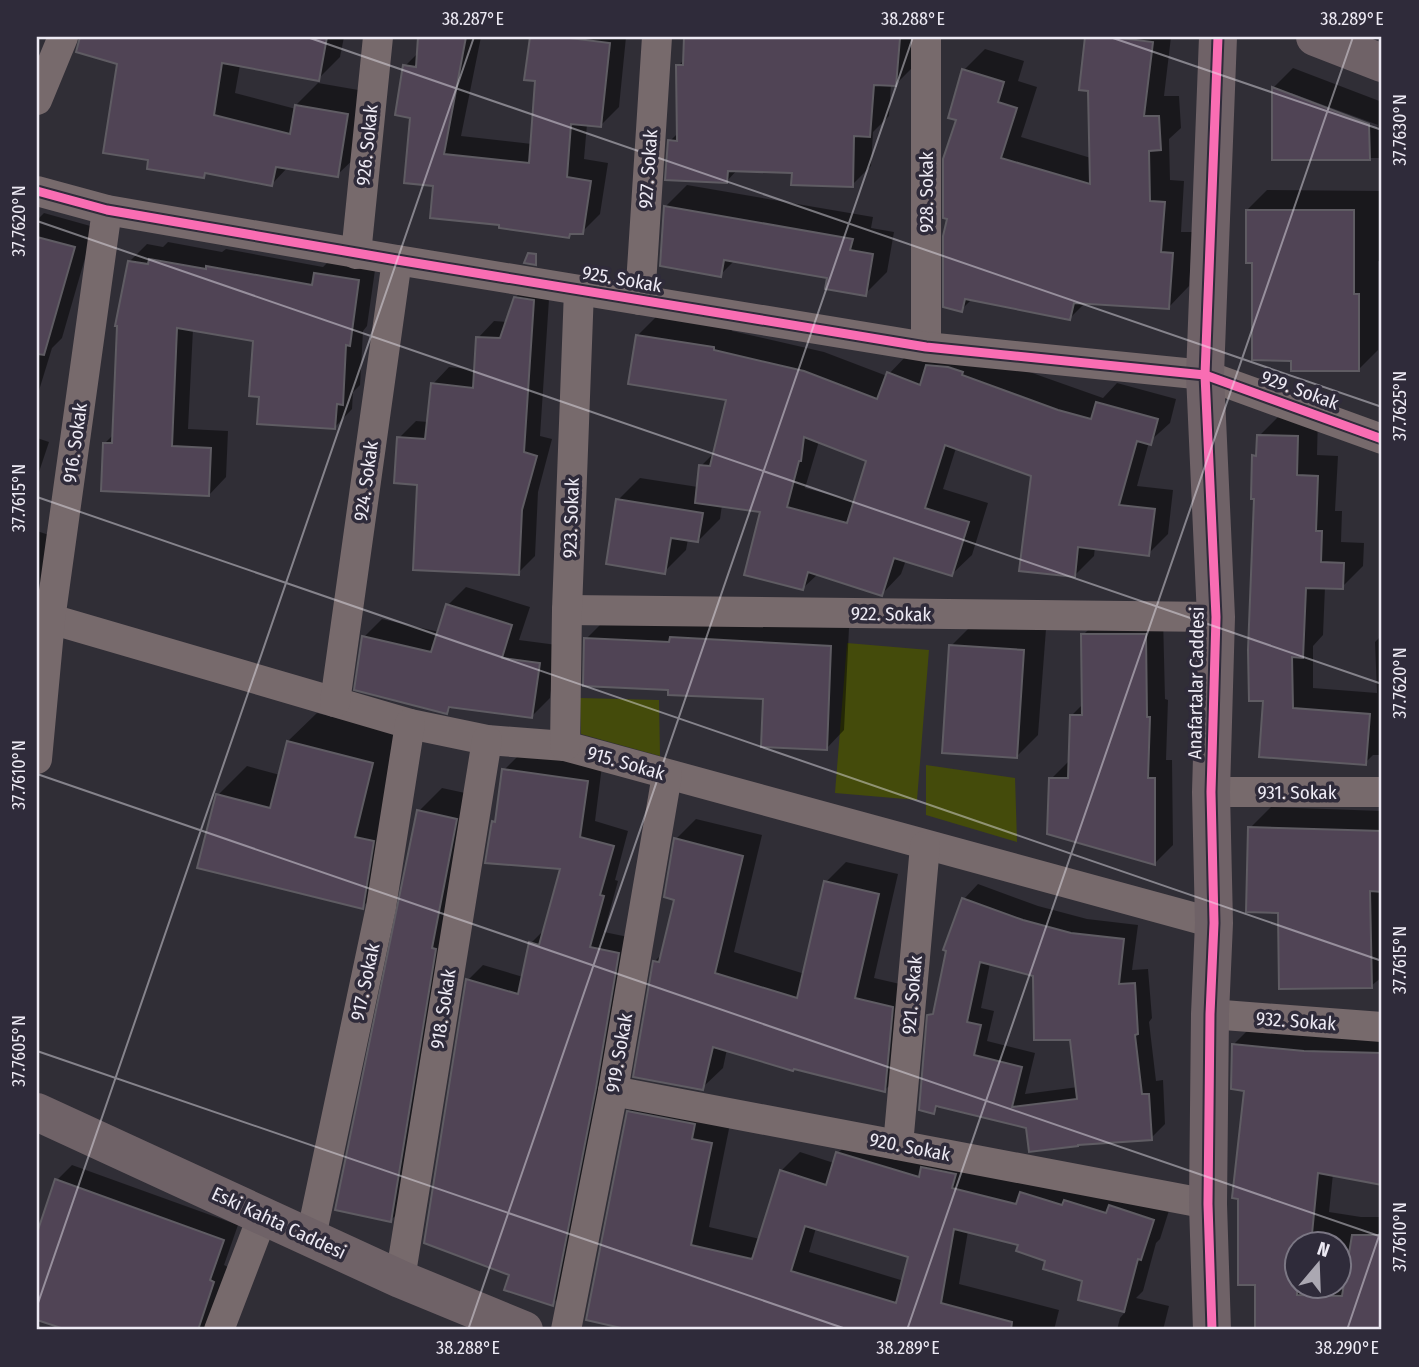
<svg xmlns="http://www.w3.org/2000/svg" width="1419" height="1367" viewBox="0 0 1419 1367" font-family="'Fira Sans Condensed',sans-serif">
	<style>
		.green { fill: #444b0b }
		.shadow { fill: #0007; fill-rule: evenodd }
		.building { fill: #504455; stroke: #5f5c63; stroke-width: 2; fill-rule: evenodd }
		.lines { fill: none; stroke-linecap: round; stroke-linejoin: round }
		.street { stroke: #776a6c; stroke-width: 30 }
		.secondary { stroke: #6f6267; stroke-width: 38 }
		.cycleway-casing { stroke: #2f2b3a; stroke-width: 13 }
		.cycleway { stroke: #f96db3; stroke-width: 9 }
		.ticks { fill: none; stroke: #edeaf4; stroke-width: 2; stroke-opacity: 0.45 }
		.labels { text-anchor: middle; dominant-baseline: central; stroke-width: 7; stroke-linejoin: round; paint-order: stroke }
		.street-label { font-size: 19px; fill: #edeaf4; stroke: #2f2b3a }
		.neatline { fill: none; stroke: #edeaf4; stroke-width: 2.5 }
		.ticks-label { font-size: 18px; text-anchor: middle; fill: #edeaf4 }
	</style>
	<rect width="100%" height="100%" fill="#302e36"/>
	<g class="green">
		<polygon points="847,643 929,650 917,800 835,793"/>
		<polygon points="580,698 659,700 660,756 581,734"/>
		<polygon points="926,765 1015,778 1017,842 926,815"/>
	</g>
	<g class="shadow">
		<polygon points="83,37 344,37 340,57 318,79 240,65 235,93 296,109 296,105 318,83 370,92 360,153 337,175 288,167 272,184 208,172 204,176 150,158 119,63 79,51"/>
		<polygon points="420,37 481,37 461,136 532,144 536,80 526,79 531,37 626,37 619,107 601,125 587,124 584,159 608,163 600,214 582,232 572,232 568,236 435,185 412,117 405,66 419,52"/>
		<polygon points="686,37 917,37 915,65 895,85 891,84 889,116 873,132 871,166 852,185 794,171 738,169 727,181 670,141 679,132 678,66 685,59"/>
		<polygon points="1087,37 1171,37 1164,96 1179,96 1181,128 1169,139 1170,180 1184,181 1181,232 1193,232 1189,286 1169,307 1086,302 1070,318 972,299 961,310 958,119 964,70 985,49 1024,61 1018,81 1037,87 1021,137 1091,158 1090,90 1081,89"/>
		<path d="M1293 68 1382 102V158H1273V88ZM1291 93 1378 125 1377 128 1291 96Z"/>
		<polygon points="687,185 873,217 871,228 894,232 887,272 865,294 829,277 735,260 720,275 665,207"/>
		<polygon points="1267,190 1382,191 1382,262 1378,261 1378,350 1358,370 1292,359 1254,261 1247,210"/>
		<polygon points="44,213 94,227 62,338 52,348 37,397 37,220"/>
		<polygon points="168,242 222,252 226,249 323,267 333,257 376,263 367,326 363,331 360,385 353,392 352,409 335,427 261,395 255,340 193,329 188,429 228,431 226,477 209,495 105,443 114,434 129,262 147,244 163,247"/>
		<polygon points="532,281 550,284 540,436 552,439 538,492 535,556 518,573 419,483 399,438 416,421 428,422 433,384 449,367 476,370 478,338 494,321 508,322 515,298"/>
		<path d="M657 316 733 328 732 331 824 352 887 376 908 354 981 355 1103 398 1117 383 1176 399 1170 423 1149 442 1137 486 1173 490 1168 534 1148 554 1095 547 1094 556 1074 576 1033 475 956 448 943 489 988 503 972 555 952 574 906 560 901 574 882 594 818 574 803 588 762 511 722 505 720 519 698 541 688 539 686 550 664 572 618 500 640 478 698 487 701 466 716 451 728 399 638 335ZM819 441 868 460 855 501 805 488Z"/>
		<polygon points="1280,415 1318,416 1317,455 1338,456 1335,511 1342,511 1341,542 1364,543 1363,566 1342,587 1325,587 1323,635 1313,646 1313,688 1377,693 1375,642 1382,635 1382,755 1373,755 1365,763 1265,699 1254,456 1258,452 1259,436"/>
		<polygon points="37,438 49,442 37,478"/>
		<polygon points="37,531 61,539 37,644"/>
		<polygon points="466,587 530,607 519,640 557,645 550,698 532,716 453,706 447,712 364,637 382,619 439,632 448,605"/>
		<polygon points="1163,616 1165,699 1168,700 1166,760 1172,760 1173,845 1155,863 1051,779 1070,760 1072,715 1083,704 1083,635 1101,617"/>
		<polygon points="604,621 849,628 844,730 826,749 765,697 670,688 586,639"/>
		<polygon points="973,624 1046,629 1038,735 1016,757 951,646"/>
		<polygon points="317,713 401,734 391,879 362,907 218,795 247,766 280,775 288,741"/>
		<polygon points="519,755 602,766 595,821 628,831 615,880 618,881 604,932 633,938 568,1289 552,1304 511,1274 468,980 483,965 523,977 531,943 545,929 562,867 494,822 497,819 504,770"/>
		<polygon points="442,788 479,796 414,1198 391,1220 419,811"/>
		<polygon points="1271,807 1382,811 1382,977 1371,986 1280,911 1250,828"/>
		<polygon points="696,819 762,835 734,952 805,974 826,882 846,862 898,874 874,978 913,987 905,1069 885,1090 727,1049 723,1068 702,1088 655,961 663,953 676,899 676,839"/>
		<path d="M978 884 1038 906 1087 919 1138 925 1132 970 1148 969 1152 1018 1149 1022 1156 1081 1163 1080 1165 1124 1151 1138 1028 1127 940 1105 934 1112 929 1016 936 1009 964 899ZM990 963 1034 974 1071 1038 1078 1087 1025 1094 1035 1053 987 1041 994 1011 981 1008Z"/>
		<path d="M1251 1027 1382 1035V1183L1333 1174 1329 1212 1361 1217H1382V1330L1329 1328V1330H1257V1283L1246 1089 1233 1045ZM1296 1244H1338V1286H1296Z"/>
		<path d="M647 1093 730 1124 709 1227 760 1239 781 1171 800 1152 834 1163 838 1153 857 1134 1172 1201 1160 1239 1156 1243 1143 1291 1136 1298 1169 1306 1163 1330H1117L1120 1318 1126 1311 1080 1299 1084 1280 1020 1244 968 1231 959 1284 1059 1310 1054 1330H638L588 1318 628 1112ZM816 1228 911 1256 904 1281 809 1252Z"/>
		<polygon points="72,1165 238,1225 224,1265 228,1267 207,1330 60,1330 61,1326 37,1318 37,1236 57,1180"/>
	</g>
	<g class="building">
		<polygon points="80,37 327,37 319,81 222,63 214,115 290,134 295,105 348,114 338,177 276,167 272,186 205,173 204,178 147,169 148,160 103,153 117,64 76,52"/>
		<polygon points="418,37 466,37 444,154 529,163 535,81 524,80 530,37 562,37 610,43 601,127 571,124 567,177 591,181 583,234 570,234 569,238 499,228 499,225 430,218 433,186 404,183 410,118 395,115 403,65 416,67"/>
		<polygon points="684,37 900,38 896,86 874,85 870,137 854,136 853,187 791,185 792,173 728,171 727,183 665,180 668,140 677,141 676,65 683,65"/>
		<polygon points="1085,37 1112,37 1153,42 1144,116 1159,116 1161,150 1149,151 1150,201 1165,202 1161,252 1173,253 1169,309 1074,303 1070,320 965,299 962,312 943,307 943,236 947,219 943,218 943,159 956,120 948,118 962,69 1004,82 998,102 1017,108 1001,158 1090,184 1088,91 1079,90"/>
		<polygon points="1272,87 1369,124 1370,160 1272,160"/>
		<polygon points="664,206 853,239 850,250 873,254 866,296 825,289 827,278 724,260 721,277 660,266"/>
		<polygon points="1246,210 1354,210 1354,294 1359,294 1359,371 1291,371 1291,361 1252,360 1252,263 1246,263"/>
		<polygon points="37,237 75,247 44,355 37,354"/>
		<polygon points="528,253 536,254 536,265 524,263"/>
		<polygon points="149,259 206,269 206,266 312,285 314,273 359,280 350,346 346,345 343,405 337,404 335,429 257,424 259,397 249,396 253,341 177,328 172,446 211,448 209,496 101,491 103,443 112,443 117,326 115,326 128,261 148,264"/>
		<polygon points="514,297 534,300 524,452 537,456 522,510 519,575 413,570 417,485 394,483 397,437 425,439 431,383 473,388 476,337 500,338"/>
		<path d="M636 335 714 347V350L804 371 877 399 887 372 920 385 926 365 948 367 963 372 962 375 1058 410 1091 419 1096 402 1158 419 1151 445 1137 441 1119 505 1155 509 1149 556 1078 547 1075 577 1019 571 1031 476 945 445 925 508 969 522 952 576 894 558 882 596 808 572 803 590 744 575 760 512 695 503 699 465 710 466 726 400 628 384ZM804 437 866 461 847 523 787 507 799 461H801Z"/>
		<polygon points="1257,435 1298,436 1297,475 1318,476 1316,531 1322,531 1321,562 1344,563 1343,589 1306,588 1303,658 1292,657 1293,708 1370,714 1366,765 1259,757 1263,701 1249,701 1248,650 1254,499 1251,499 1252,455 1256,456"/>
		<polygon points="616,499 703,513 698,542 671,538 665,574 606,564"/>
		<polygon points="446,604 512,625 502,658 540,663 532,718 449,707 447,714 354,690 362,636 431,652"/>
		<polygon points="1081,634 1146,634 1147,717 1150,717 1148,778 1155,778 1155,865 1047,834 1049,778 1068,778 1070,715 1082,715"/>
		<polygon points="670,637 831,646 827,750 761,747 763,699 668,695 668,690 583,686 584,638 669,642"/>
		<polygon points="949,645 1024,650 1017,758 942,753"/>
		<polygon points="287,741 373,763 355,837 374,841 363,909 197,868 216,794 270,808"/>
		<polygon points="502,769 588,781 580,837 614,846 600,895 604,896 590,947 619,953 596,1088 553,1306 504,1290 509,1275 424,1243 466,979 518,994 529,942 539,945 560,869 485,863 491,826 492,821 495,822"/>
		<polygon points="417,810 457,819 432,948 436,949 391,1222 335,1210"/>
		<polygon points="1248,827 1382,831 1382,892 1370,891 1372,988 1279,989 1278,913 1246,912"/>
		<polygon points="674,838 743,856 715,973 797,998 824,881 879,894 855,998 893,1007 885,1092 794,1069 793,1071 713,1047 703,1090 633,1077 653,961 659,962 674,900 664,897"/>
		<path d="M962 898 1023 920 1071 933 1124 939 1119 984 1135 983 1138 1034 1135 1035 1142 1094H1149L1152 1140 1078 1145V1146L1029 1152 1026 1128 936 1106 934 1114 919 1110 927 1015 933 1014 946 951 943 950ZM980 962 1033 976 1034 1040H1070L1077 1099 1012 1107 1022 1067 974 1055 981 1025 967 1022Z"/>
		<polygon points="1232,1044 1304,1051 1382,1053 1382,1185 1318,1173 1311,1244 1297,1244 1297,1295 1342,1296 1352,1235 1382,1235 1382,1330 1255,1330 1255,1285 1238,1285 1238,1199 1232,1198 1244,1091 1231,1089"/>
		<path d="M627 1111 695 1124 692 1139 712 1143 691 1245 752 1259 780 1170 826 1185 836 1152 919 1177 921 1167 956 1174 952 1188 1016 1204 1020 1192 1062 1205 1064 1200 1106 1213 1109 1205 1154 1220 1141 1260 1138 1259 1124 1312 1078 1300 1082 1281 1043 1269 1045 1261 1016 1251 1018 1245 954 1229 941 1303 1012 1322 1011 1330H630L586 1320ZM805 1226 908 1257 896 1303 791 1271Z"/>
		<polygon points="55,1179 224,1240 210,1280 214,1282 198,1330 67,1330 37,1320 37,1233"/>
	</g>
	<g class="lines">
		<g class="street">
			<polyline points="926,37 926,347"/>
			<polyline points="37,100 63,37"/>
			<polyline points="37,191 107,210 397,260 926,347 1205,375 1382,439"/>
			<polyline points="356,254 378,37"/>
			<polyline points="640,300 657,37"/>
			<polyline points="567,610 1216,617"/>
			<polyline points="37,615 410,724 487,740 565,746 1214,923"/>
			<polyline points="335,702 397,260"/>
			<polyline points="565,746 567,610 579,290"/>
			<polyline points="37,759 50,620 107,210"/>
			<polyline points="1211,792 1382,792"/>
			<polyline points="1210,1014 1382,1027"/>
			<polyline points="613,1091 1208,1204"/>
			<polyline points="898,1145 925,846"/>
			<polyline points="311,1237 381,907 410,724"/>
			<polyline points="400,1279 487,740"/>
			<polyline points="219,1330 263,1215"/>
			<polyline points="566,1330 613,1091 667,775"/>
		</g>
		<g class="secondary">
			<polyline points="1315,37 1382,63"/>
			<polyline points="37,1112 400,1279 524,1330"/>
			<polyline points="1212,1330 1208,1204 1210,1014 1214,923 1211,792 1216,617 1205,375 1218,37"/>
		</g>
		<defs>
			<g id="cycleway">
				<polyline points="37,191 107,210 397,260 926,347 1205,375 1382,439"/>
				<polyline points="1212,1330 1208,1204 1210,1014 1214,923 1211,792 1216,617 1205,375 1218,37"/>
			</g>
		</defs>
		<use href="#cycleway" class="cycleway-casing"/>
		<use href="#cycleway" class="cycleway"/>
	</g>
	<path class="ticks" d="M307 37 1382 407M1110 37 1382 130M37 221 1382 684M37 497 1382 961M37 774 1382 1237M37 1051 849 1330M37 1306 474 37M37 1327 45 1330M468 1330 913 37M907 1330 1353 37M1347 1330 1382 1227"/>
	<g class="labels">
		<g class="street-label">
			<text transform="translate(367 145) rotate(-84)">926. Sokak</text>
			<text transform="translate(648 169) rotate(-86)">927. Sokak</text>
			<text transform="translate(926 192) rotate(-90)">928. Sokak</text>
			<text transform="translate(622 279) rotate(10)">925. Sokak</text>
			<text transform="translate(1300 390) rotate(20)">929. Sokak</text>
			<text transform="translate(75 443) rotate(-82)">916. Sokak</text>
			<text transform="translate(366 481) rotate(-82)">924. Sokak</text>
			<text transform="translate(571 518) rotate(-88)">923. Sokak</text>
			<text transform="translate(891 614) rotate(1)">922. Sokak</text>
			<text transform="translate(1196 683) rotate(-89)">Anafartalar Caddesi</text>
			<text transform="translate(626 763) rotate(16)">915. Sokak</text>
			<text x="1297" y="792">931. Sokak</text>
			<text transform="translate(365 982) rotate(-78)">917. Sokak</text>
			<text transform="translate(912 995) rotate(-85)">921. Sokak</text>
			<text transform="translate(443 1009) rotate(-81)">918. Sokak</text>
			<text transform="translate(1296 1021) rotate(4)">932. Sokak</text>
			<text transform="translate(619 1053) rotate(-80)">919. Sokak</text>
			<text transform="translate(910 1147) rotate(11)">920. Sokak</text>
			<text transform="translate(279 1223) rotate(25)">Eski Kahta Caddesi</text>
		</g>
	</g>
	<rect width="1419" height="1367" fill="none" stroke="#2f2b3a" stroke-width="77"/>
	<g transform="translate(1318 1265) rotate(19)"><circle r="33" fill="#2f2b3a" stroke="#7b7784" stroke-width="2"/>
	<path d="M0-5L12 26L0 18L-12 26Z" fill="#aba8b2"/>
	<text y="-10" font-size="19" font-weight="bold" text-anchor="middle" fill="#edeaf4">N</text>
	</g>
	<rect x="38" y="38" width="1342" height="1290" class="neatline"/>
	<g class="ticks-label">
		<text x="473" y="25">38.287°E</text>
		<text x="913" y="25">38.288°E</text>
		<text x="1352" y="25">38.289°E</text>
		<text transform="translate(1400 130) rotate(-90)" y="6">37.7630°N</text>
		<text transform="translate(19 221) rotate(-90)" y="6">37.7620°N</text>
		<text transform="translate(1400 406) rotate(-90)" y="6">37.7625°N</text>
		<text transform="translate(19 498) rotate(-90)" y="6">37.7615°N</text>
		<text transform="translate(1400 683) rotate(-90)" y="6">37.7620°N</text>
		<text transform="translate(19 775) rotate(-90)" y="6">37.7610°N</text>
		<text transform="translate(1400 960) rotate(-90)" y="6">37.7615°N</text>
		<text transform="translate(19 1051) rotate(-90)" y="6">37.7605°N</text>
		<text transform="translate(1400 1237) rotate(-90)" y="6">37.7610°N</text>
		<text x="468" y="1354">38.288°E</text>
		<text x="908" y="1354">38.289°E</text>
		<text x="1347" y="1354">38.290°E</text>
	</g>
</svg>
